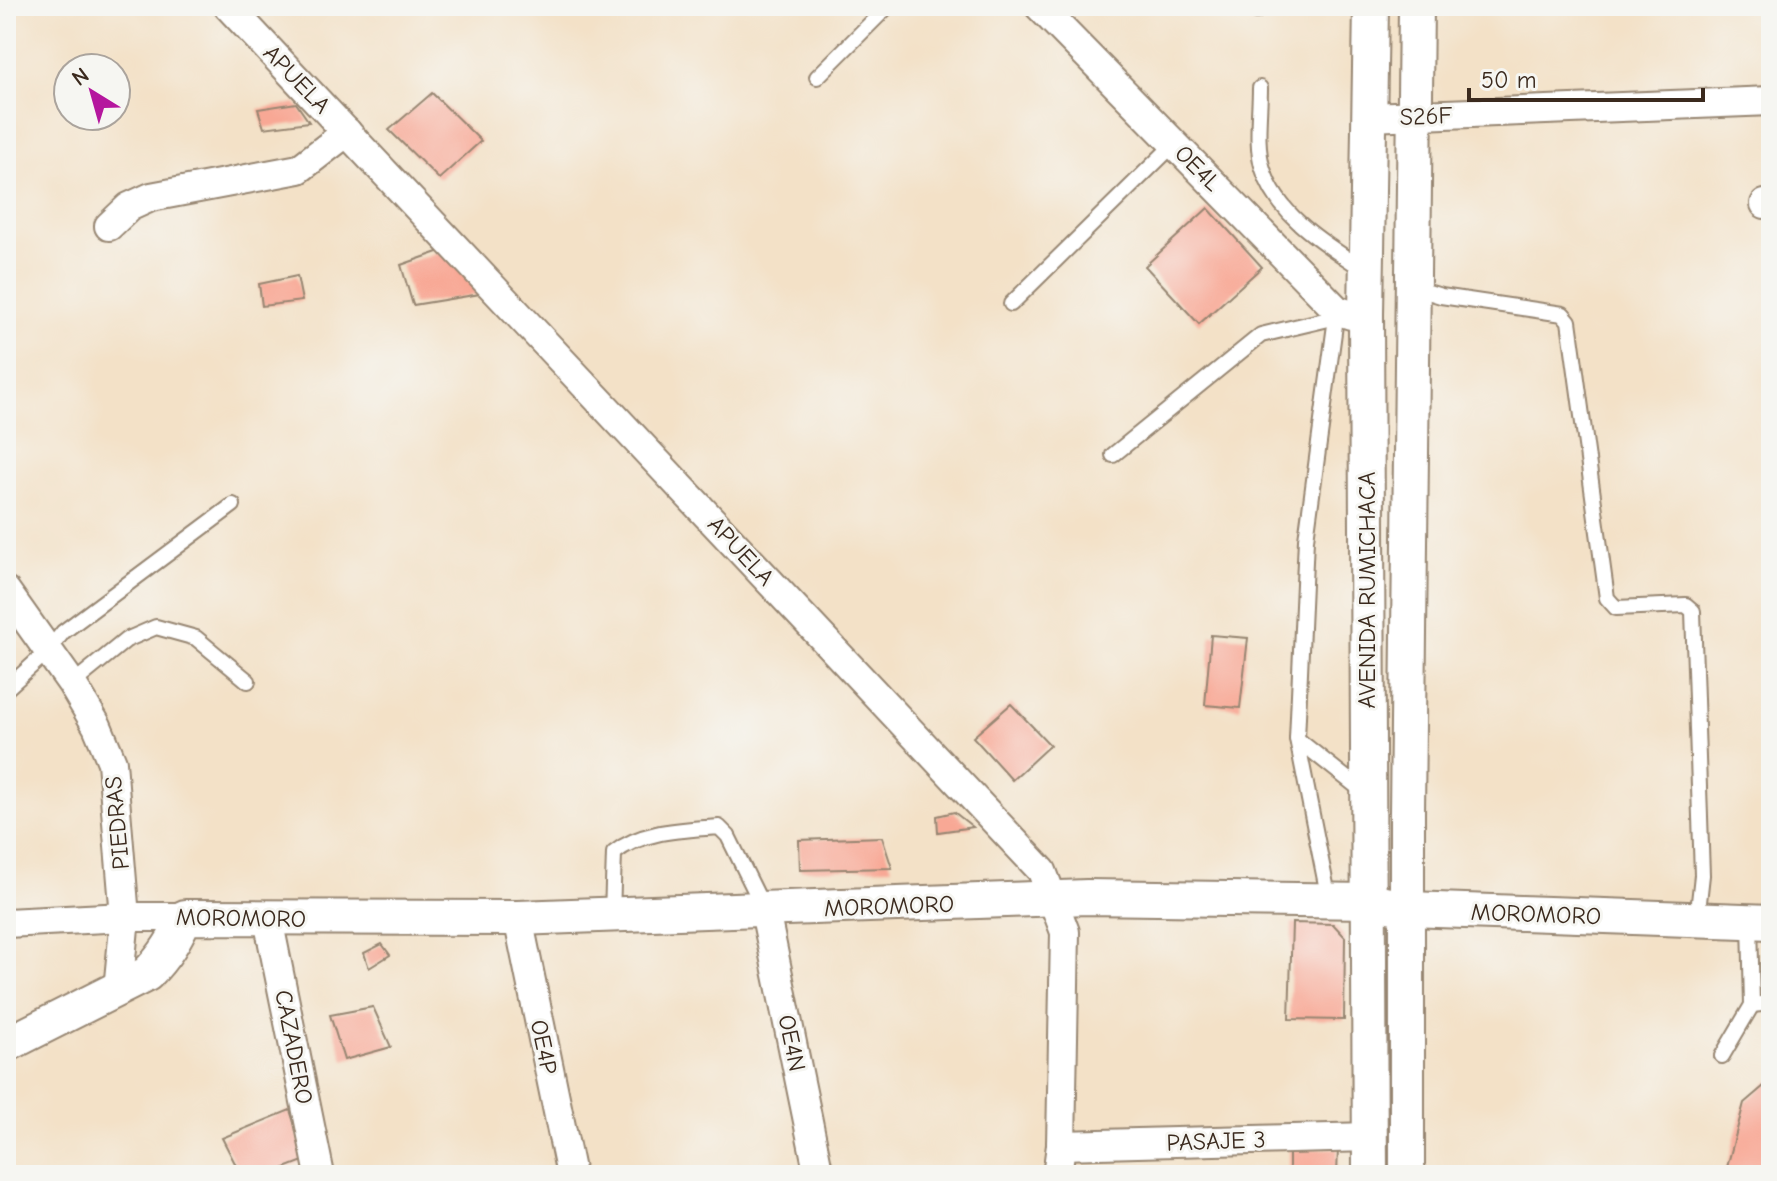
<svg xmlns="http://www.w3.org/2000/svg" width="1777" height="1181" viewBox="0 0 1777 1181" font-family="'Comic Neue',sans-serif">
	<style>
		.building { fill: #f8a895 }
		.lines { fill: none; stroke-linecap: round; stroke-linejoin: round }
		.service-casing { stroke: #978672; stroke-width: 18 }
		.minor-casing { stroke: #978672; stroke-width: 32 }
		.tertiary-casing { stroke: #978672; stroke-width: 38 }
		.service { stroke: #fff; stroke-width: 14 }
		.minor { stroke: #fff; stroke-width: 28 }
		.tertiary { stroke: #fff; stroke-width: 34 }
		.labels { text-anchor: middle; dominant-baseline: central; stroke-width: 6; stroke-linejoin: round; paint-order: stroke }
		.street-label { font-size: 24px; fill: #3b2a1e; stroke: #f6f6f2 }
	</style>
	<rect width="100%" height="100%" fill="#f6f6f2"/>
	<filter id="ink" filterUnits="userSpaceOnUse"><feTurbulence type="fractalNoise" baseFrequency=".0125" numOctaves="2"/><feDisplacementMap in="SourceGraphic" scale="16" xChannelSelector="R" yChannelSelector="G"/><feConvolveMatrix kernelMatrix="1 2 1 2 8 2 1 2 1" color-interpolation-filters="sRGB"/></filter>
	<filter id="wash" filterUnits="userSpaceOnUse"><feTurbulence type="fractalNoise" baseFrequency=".006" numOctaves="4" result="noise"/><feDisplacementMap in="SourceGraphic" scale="32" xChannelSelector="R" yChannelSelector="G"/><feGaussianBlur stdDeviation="1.8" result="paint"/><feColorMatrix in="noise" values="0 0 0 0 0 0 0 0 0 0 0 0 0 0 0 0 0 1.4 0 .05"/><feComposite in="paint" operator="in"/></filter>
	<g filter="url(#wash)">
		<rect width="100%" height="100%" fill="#f3e1c7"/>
		<g id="blocks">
			<g class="building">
				<polygon points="432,93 481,141 439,179 389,130"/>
				<polygon points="296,103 309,122 264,128 258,109"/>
				<polygon points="1208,208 1262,267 1199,324 1145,266"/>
				<polygon points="444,250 486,293 413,305 401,265"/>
				<polygon points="297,276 302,301 262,306 259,284"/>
				<polygon points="1211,635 1248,638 1240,708 1205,705"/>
				<polygon points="1011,704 1050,745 1012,780 973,737"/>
				<polygon points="954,812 973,827 938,832 937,816"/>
				<polygon points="882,837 892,868 800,870 799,840"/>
				<polygon points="1292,923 1333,924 1345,937 1344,1020 1289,1019"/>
				<polygon points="382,944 390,955 369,968 364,953"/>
				<polygon points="373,1007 391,1047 344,1060 330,1015"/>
				<polygon points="1771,1080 1771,1175 1725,1175 1744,1103"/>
				<polygon points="290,1110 306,1160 267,1175 241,1175 222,1138"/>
				<polygon points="1338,1148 1337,1175 1289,1175 1289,1150"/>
			</g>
		</g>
	</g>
	<g filter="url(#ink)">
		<use href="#blocks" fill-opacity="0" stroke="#978672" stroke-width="2"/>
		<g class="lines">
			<defs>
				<g id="service">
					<polyline points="1256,11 1257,6"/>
					<polyline points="817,77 888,6"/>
					<path d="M1260 88C1260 113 1255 145 1263 169 1277 216 1325 244 1363 269"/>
					<polyline points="1412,287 1441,296 1563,314 1569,321 1607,598 1616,608 1686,605 1693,611 1702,875 1697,920"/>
					<polyline points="1011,304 1174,144"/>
					<polyline points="1113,455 1261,335 1337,317"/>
					<polyline points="72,684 126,640 156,627 196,638 248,681"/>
					<polyline points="6,689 48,651 63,632 233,505"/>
					<polyline points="1297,739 1365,793"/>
					<polyline points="1329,900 1297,739 1306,539 1337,310"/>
					<path d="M612 915 614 853C642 830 684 830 719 827L728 836 763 907"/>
					<polyline points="1752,1005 1771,1003"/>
					<polyline points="1722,1056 1752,1005 1750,922"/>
				</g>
				<g id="minor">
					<polyline points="228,6 1042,871 1065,932 1061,1145 1057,1175"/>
					<polyline points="1039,6 1337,310 1351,315 1366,314"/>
					<polyline points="1369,117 1771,101"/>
					<polyline points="1765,204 1771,204"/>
					<polyline points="109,226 129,207 151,197 299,169 347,132"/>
					<polyline points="6,591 72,684 97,726 112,762 125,917 118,990"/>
					<polyline points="765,911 819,1175"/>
					<polyline points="518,918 571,1175"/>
					<polyline points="268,919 320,1175"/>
					<polyline points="6,923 125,917 185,917"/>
					<polyline points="1061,1145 1371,1137"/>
				</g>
				<g id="tertiary">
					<path d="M6 1045 147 974C165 956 175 939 185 917L518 918 1087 897 1369 901 1409 909 1771 922"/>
					<polyline points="1370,1175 1366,314 1371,6"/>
					<polyline points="1407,1175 1407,813 1416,6"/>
				</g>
			</defs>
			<use href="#service" class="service-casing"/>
			<use href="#minor" class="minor-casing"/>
			<use href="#tertiary" class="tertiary-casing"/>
			<use href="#service" class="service"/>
			<use href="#minor" class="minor"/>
			<use href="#tertiary" class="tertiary"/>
		</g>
	</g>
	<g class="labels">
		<g class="street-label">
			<text transform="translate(297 79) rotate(46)">APUELA</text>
			<text transform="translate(1426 116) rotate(-2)">S26F</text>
			<text transform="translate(1198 168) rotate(45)">OE4L</text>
			<text transform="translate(741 551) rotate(47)">APUELA</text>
			<text transform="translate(1367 590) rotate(-90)">AVENIDA RUMICHACA</text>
			<text transform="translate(117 823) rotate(-95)">PIEDRAS</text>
			<text transform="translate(889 906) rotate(-2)">MOROMORO</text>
			<text transform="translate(1536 914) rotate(2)">MOROMORO</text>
			<text transform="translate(241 918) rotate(1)">MOROMORO</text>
			<text transform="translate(792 1043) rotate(78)">OE4N</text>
			<text transform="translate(294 1047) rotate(79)">CAZADERO</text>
			<text transform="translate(544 1047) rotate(78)">OE4P</text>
			<text transform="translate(1216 1141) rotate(-2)">PASAJE 3</text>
		</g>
	</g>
	<rect width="1777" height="1181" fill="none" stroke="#f6f6f2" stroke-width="32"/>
	<g transform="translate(92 92) rotate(323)"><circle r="38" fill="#f6f6f2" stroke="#aba49d" stroke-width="2"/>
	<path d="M0-6L14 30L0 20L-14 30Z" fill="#b5179e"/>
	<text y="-12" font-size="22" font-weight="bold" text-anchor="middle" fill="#3b2a1e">N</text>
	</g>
	<path d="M1469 88v12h234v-12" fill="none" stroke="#3b2a1e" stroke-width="4"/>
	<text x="1481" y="88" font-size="24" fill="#3b2a1e" stroke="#f6f6f2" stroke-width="6" paint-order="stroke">50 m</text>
</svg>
